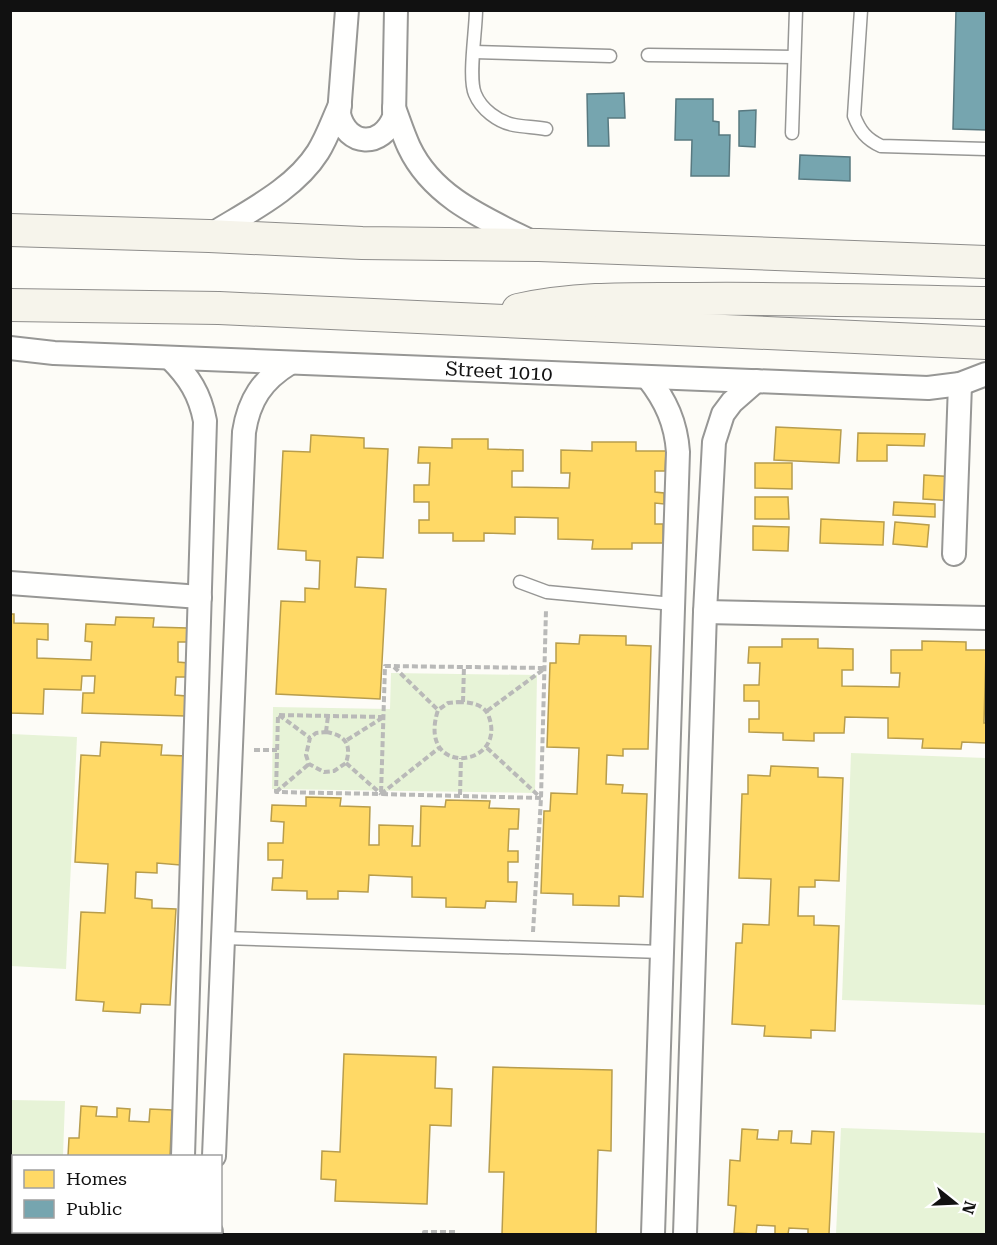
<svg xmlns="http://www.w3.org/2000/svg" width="997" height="1245" viewBox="0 0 997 1245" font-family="'Roboto Serif',serif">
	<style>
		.green { fill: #e7f3d7 }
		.homes { fill: #ffd966; stroke: #b89d4c; stroke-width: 1.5 }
		.public { fill: #76a5af; stroke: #587980; stroke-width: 1.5 }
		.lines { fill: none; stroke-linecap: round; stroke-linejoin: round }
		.lane-casing { stroke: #979795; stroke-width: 15 }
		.street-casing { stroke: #979795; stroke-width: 26 }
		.secondary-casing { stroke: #8e8d8b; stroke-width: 34 }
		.path { stroke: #b9b9b8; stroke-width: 4; stroke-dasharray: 6 3; stroke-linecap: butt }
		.lane { stroke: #fffffe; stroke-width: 12 }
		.street { stroke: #fffffe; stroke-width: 22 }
		.secondary { stroke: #f6f4eb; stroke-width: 32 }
		.labels { text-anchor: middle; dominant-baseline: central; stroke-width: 6; stroke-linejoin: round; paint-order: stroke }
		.street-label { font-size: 20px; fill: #111; stroke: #fff }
	</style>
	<rect width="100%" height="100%" fill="#fdfcf7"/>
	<g class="green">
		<polygon points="391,673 537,675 535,793 272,789 273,707 390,709"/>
		<polygon points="11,734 77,737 66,969 11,966"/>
		<polygon points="851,753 986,758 986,1005 842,1000"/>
		<polygon points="11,1100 65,1101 63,1156 14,1156 14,1232 61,1232 61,1234 11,1234"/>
		<polygon points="841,1128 986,1133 986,1234 836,1234"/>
	</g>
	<g class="homes">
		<polygon points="776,427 841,430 839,463 774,460"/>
		<polygon points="858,433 925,434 924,446 887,445 887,461 857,461"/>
		<polygon points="311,435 364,438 364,448 388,449 383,558 357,557 355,587 386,589 380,699 276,694 281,601 305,602 305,588 319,589 320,561 306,560 306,551 278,549 283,451 310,452"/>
		<polygon points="452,439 488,439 488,449 523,450 523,471 512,471 512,487 569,488 570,473 561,473 561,450 592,451 592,442 636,442 636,451 666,451 665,471 655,471 655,492 664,493 664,504 655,503 655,524 663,524 663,543 632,543 632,549 592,549 593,540 558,539 558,518 515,517 515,534 484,533 484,541 453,541 453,533 419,533 419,520 429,520 429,502 414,502 414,485 429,485 430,463 418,463 419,447 452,448"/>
		<polygon points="755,463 792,463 792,489 755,488"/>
		<polygon points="924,475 957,477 955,501 923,499"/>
		<polygon points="755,497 788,497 789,519 755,519"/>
		<polygon points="894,502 935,504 935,517 893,515"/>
		<polygon points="821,519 884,522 883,545 820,543"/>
		<polygon points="895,522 929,525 927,547 893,544"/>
		<polygon points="753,526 789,527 788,551 753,550"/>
		<polygon points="10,614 14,614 14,623 48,624 48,640 37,639 37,658 91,660 92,642 85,641 86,624 115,625 116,617 154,618 153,627 187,628 187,642 178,642 178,662 188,663 187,677 176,677 175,695 186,696 185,716 82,713 83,693 94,693 95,676 82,676 81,690 44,689 43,714 10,713"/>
		<polygon points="580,635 626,636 626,645 651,646 648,749 623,749 623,756 607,755 606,784 623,785 622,793 647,794 643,897 619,896 619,906 573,905 573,894 541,893 544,811 550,811 551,793 577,794 579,748 547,747 550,663 556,663 556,643 579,644"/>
		<polygon points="782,639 818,639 818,648 853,649 853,670 842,670 842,686 899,687 900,673 891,673 891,650 922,650 922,641 966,642 966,650 986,650 984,723 986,723 986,743 962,742 961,749 922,748 923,739 888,738 888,718 845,717 844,733 814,733 814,741 783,740 783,733 749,732 749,719 759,719 759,701 744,701 744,685 759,685 760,663 748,663 749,647 782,647"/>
		<polygon points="101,742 162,745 161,755 187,756 180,865 157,863 157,873 136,872 135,898 152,900 152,908 176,909 170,1005 141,1004 140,1013 103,1011 104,1002 76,1000 81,912 105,913 108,864 75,862 81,755 100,756"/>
		<polygon points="771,766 818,768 818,777 843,778 839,881 815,880 815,887 799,887 798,916 814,916 814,925 839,926 835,1031 811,1030 811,1038 764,1036 765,1026 732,1024 736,943 742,943 743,924 769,925 771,879 739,878 742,794 748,794 748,775 770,776"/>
		<polygon points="306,797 341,798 340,806 370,807 369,845 379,845 379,825 413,826 412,846 420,846 421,806 445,807 446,800 490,801 489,808 519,809 518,829 509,829 508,851 518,851 518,862 508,862 508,882 517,882 516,902 486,901 485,908 446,907 446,898 412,897 412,877 369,875 368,892 338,891 338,899 307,899 307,891 272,890 273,878 282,878 283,860 268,860 268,843 283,843 284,822 271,821 272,805 306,806"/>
		<polygon points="344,1054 436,1057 435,1088 452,1089 451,1126 430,1125 427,1204 335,1201 336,1180 321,1179 322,1151 340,1152"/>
		<polygon points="493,1067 612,1070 611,1151 598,1150 596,1234 502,1234 504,1172 489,1172"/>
		<polygon points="81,1106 97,1107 96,1116 117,1117 117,1108 130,1109 129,1121 149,1122 150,1109 172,1110 170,1156 68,1156 69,1138 79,1138"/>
		<polygon points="742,1129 758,1130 757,1139 778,1140 779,1131 792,1131 791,1143 811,1144 812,1131 834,1132 829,1234 808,1234 808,1229 789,1228 788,1234 775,1234 775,1226 757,1225 756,1234 734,1233 736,1206 728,1205 730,1160 740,1161"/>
		<rect x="97" y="1232" width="30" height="2"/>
	</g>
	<g class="public">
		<polygon points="956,10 986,10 986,130 953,129"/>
		<polygon points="624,93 625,118 608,118 609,146 588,146 587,94"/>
		<polygon points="676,99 713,99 713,121 719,122 719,135 730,135 729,176 691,176 692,140 675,140"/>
		<polygon points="756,110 755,147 739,146 739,111"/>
		<polygon points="800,155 850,157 850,181 799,179"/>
	</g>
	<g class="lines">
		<defs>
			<g id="lane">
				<path d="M476 10C476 30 468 78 475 94 481 109 498 122 514 125 524 127 535 127 546 129"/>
				<path d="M861 10 854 116C860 131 866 139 881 146L986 149"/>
				<polyline points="474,52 610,56"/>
				<polyline points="648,55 794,57"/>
				<polyline points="792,133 796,10"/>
				<polyline points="520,582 547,592 673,604"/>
				<polyline points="223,938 662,952"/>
			</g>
			<g id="street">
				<path d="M347 10 339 114C347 147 382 148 394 117L396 10"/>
				<path d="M394 108C399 121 403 134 409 147 433 198 486 219 534 243"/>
				<path d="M209 236C247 212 294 190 318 152 327 138 333 120 340 105"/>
				<polyline points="10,348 54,353 928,388 960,384 986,374"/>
				<path d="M170 358C189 377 200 394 205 421L183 1156"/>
				<path d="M648 378C666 401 676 423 678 452L653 1234"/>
				<polyline points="954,554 960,384"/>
				<polyline points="10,583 200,597"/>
				<polyline points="705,612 986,618"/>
				<path d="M214 1156 244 432C249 400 262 380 290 363"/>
				<polyline points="180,1234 181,1232"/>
				<polyline points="211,1234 211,1232"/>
				<polyline points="685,1234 705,612 714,442 723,414 732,402 756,381"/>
			</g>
			<g id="secondary">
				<polyline points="10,230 209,236 362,243 539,245 986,262"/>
				<polyline points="10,305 219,308 986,343"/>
				<path d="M518 310C578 297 634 299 695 299 792 298 889 301 986 303"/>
			</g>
		</defs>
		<use href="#lane" class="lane-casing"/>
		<use href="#street" class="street-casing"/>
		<use href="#secondary" class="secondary-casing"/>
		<g class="path">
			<polyline points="394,667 438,710"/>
			<path d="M458 702C470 702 485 704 489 717 507 768 416 778 438 710L448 703Z"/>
			<polyline points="463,702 464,666"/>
			<polyline points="487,711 544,669"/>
			<polyline points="279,715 310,738"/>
			<polyline points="384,717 278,715 276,792 381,794 439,748"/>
			<path d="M326 732C345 735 352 744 346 763L334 771 324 772 309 764 306 755 310 738 316 733Z"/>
			<polyline points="326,732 328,716"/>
			<polyline points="347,740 382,718"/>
			<polyline points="487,748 541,798"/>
			<polyline points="254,750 277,750"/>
			<polyline points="346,763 381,794"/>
			<polyline points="276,792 309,764"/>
			<polyline points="460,795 461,758"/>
			<polyline points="541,798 381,794 385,666 545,668"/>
			<polyline points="533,932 541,798 546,610"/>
			<polyline points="424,1234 424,1232 456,1232"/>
		</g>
		<use href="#lane" class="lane"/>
		<use href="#street" class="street"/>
		<use href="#secondary" class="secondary"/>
	</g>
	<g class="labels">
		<g class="street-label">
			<text transform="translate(499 371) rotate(3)">Street 1010</text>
		</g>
	</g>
	<rect width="997" height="1245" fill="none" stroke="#111111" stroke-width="24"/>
	<rect x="12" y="1155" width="210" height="78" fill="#ffffff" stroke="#a0a0a0" stroke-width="1.5"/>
	<rect x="24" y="1170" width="30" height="18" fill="#ffd966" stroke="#a0a0a0" stroke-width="1.5"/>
	<text x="66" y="1185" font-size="18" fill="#111111">Homes</text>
	<rect x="24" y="1200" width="30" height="18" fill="#76a5af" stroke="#a0a0a0" stroke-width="1.5"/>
	<text x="66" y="1215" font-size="18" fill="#111111">Public</text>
	<g transform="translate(955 1203) rotate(108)" stroke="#ffffff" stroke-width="4.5" paint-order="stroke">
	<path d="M0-4.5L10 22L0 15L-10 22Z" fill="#111111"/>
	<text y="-9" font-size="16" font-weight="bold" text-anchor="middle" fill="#111111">N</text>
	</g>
</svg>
